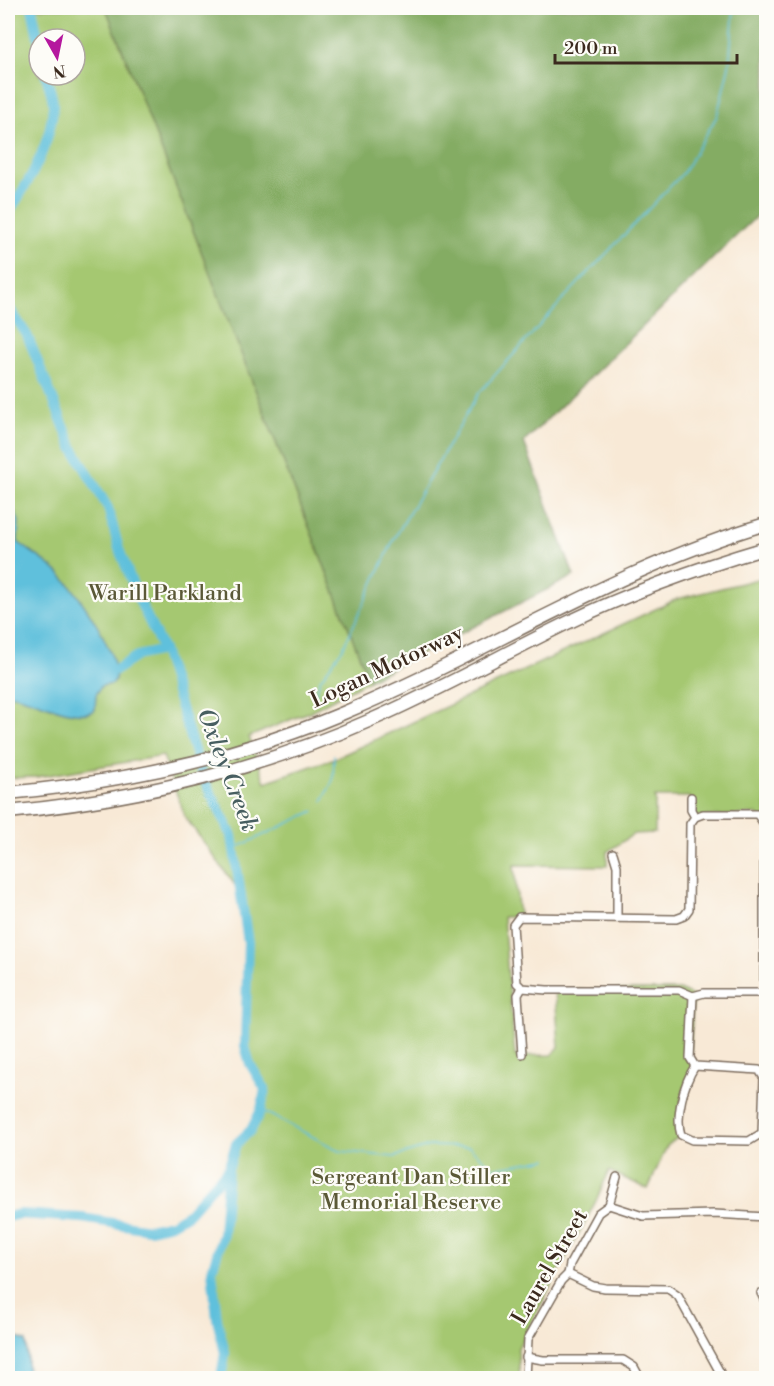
<svg xmlns="http://www.w3.org/2000/svg" width="774" height="1386" viewBox="0 0 774 1386" font-family="'Libre Bodoni',serif">
	<style>
		.green { fill: #a5c871; stroke: #707948; stroke-width: 1.5; fill-rule: evenodd }
		.forest { fill: #84ac63; stroke: #606b40; stroke-width: 1.5 }
		.water { fill: #5ec0dc; stroke: #4c757d; stroke-width: 1.5 }
		.lines { fill: none; stroke-linecap: round; stroke-linejoin: round }
		.stream { stroke: #5ec0dc; stroke-width: 1.5 }
		.river { stroke: #5ec0dc; stroke-width: 10 }
		.street-casing { stroke: #7d6d5e; stroke-width: 10 }
		.highway-casing { stroke: #7d6d5e; stroke-width: 15 }
		.street { stroke: #fff; stroke-width: 7 }
		.highway { stroke: #fff; stroke-width: 12 }
		.labels { text-anchor: middle; dominant-baseline: central; stroke-width: 4.5; stroke-linejoin: round; paint-order: stroke }
		.park-label { font-size: 22px; fill: #5b5937; stroke: #fdfcf7 }
		.street-label { font-size: 22px; fill: #3b2a1e; stroke: #fdfcf7 }
		.water-label { font-size: 24px; font-style: italic; fill: #475e60; stroke: #fdfcf7 }
	</style>
	<rect width="100%" height="100%" fill="#fdfcf7"/>
	<filter id="ink" filterUnits="userSpaceOnUse"><feTurbulence type="fractalNoise" baseFrequency=".0167" numOctaves="2"/><feDisplacementMap in="SourceGraphic" scale="12" xChannelSelector="R" yChannelSelector="G"/><feConvolveMatrix kernelMatrix="1 2 1 2 8 2 1 2 1" color-interpolation-filters="sRGB"/></filter>
	<filter id="wash" filterUnits="userSpaceOnUse"><feTurbulence type="fractalNoise" baseFrequency=".008" numOctaves="4" result="noise"/><feDisplacementMap in="SourceGraphic" scale="24" xChannelSelector="R" yChannelSelector="G"/><feGaussianBlur stdDeviation="1.35" result="paint"/><feColorMatrix in="noise" values="0 0 0 0 0 0 0 0 0 0 0 0 0 0 0 0 0 1.4 0 .05"/><feComposite in="paint" operator="in"/></filter>
	<g filter="url(#wash)">
		<rect width="100%" height="100%" fill="#f8e9d6"/>
		<path class="green" d="M8 8H106L369 680 309 712 249 737 265 782 338 757 677 599 766 577V824L756 814 695 817 690 797H655V833L634 834 607 852V866L514 865 519 917H503L515 1056 552 1055 559 1047 555 990H679L693 996 690 1057 695 1066C684 1083 675 1116 681 1135L667 1146 648 1189 609 1171 596 1201 518 1348 520 1378H221L225 1353 212 1291V1270L223 1234 228 1169 236 1144 251 1130 261 1110 265 1089 250 1064 245 1046 248 942 243 896 185 817 163 756 37 777 8 778ZM39 39H75V75H39Z"/>
		<polygon class="forest" points="106,8 766,8 766,207 524,442 574,576 369,680"/>
		<g class="water">
			<path d="M8 496 19 521 18 542C32 553 50 563 62 576 78 592 127 664 113 684L101 686 96 695 95 710C75 723 31 696 8 694Z"/>
			<polygon points="15,1337 26,1341 28,1378 8,1378 8,1344"/>
		</g>
		<g class="lines">
			<g class="stream">
				<polyline points="314,699 320,680 343,648 393,541 478,394 567,295 683,173 717,116 729,66 734,8"/>
				<polyline points="323,801 333,780 334,755"/>
				<polyline points="234,849 314,811"/>
				<polyline points="261,1110 340,1151 394,1157 430,1146 469,1147 494,1168 547,1159"/>
			</g>
			<g class="river">
				<polyline points="32,8 39,42"/>
				<path d="M8 213C29 183 51 144 53 107 54 97 48 85 46 75"/>
				<polyline points="8,306 27,335 72,446 108,508 119,549 139,600 163,650 201,773 232,836 248,942 245,1046 250,1064 265,1089 261,1110 251,1130 236,1144 228,1169 188,1214 171,1224 149,1229 82,1218 19,1214 8,1217"/>
				<polyline points="116,670 137,656 163,650"/>
				<polyline points="221,1378 225,1353 217,1319 212,1270 223,1234 228,1169"/>
			</g>
		</g>
	</g>
	<g filter="url(#ink)">
		<g class="lines">
			<defs>
				<g id="street">
					<polyline points="691,797 691,810 695,817"/>
					<polyline points="613,853 617,866 617,918"/>
					<polyline points="522,988 517,983 513,925 519,917 676,919 684,916 689,909 690,824 695,817 703,814 757,814 764,824 764,993"/>
					<polyline points="522,988 547,990 679,990 693,996"/>
					<polyline points="522,988 518,995 522,1054"/>
					<path d="M693 996 690 1058 695 1066C684 1083 675 1116 681 1135L692 1140 749 1141 762 1133 764 1078 759 1070 695 1066"/>
					<polyline points="693,996 704,993 766,993"/>
					<polyline points="609,1205 643,1216 714,1214 766,1217"/>
					<polyline points="568,1274 593,1286 605,1288 668,1289 678,1296 723,1378"/>
					<polyline points="761,1293 766,1303"/>
					<polyline points="526,1357 543,1360 623,1360 634,1367 640,1378"/>
					<polyline points="526,1378 528,1339 561,1281 568,1274 570,1264 598,1213 609,1205 617,1177"/>
				</g>
				<g id="highway">
					<path d="M8 793C122 782 234 759 341 714 485 654 616 568 766 524"/>
					<path d="M8 812C134 800 255 771 371 720 438 691 501 655 567 623 631 592 698 568 766 548"/>
				</g>
			</defs>
			<use href="#street" class="street-casing"/>
			<use href="#highway" class="highway-casing"/>
			<use href="#street" class="street"/>
			<use href="#highway" class="highway"/>
		</g>
	</g>
	<g class="labels">
		<g class="park-label">
			<text x="165" y="593">Warill Parkland</text>
			<text x="411" y="1177">Sergeant Dan Stiller<tspan x="411" dy="25">Memorial Reserve</tspan></text>
		</g>
		<g class="street-label">
			<text transform="translate(387 667) rotate(-25)">Logan Motorway</text>
			<text transform="translate(550 1267) rotate(-60)">Laurel Street</text>
		</g>
		<g class="water-label">
			<text transform="translate(227 770) rotate(69)">Oxley Creek</text>
		</g>
	</g>
	<rect width="774" height="1386" fill="none" stroke="#fdfcf7" stroke-width="30"/>
	<g transform="translate(57 57) rotate(171)"><circle r="28" fill="#fdfcf7" stroke="#afa8a0" stroke-width="1.5"/>
	<path d="M0-4.5L10 22L0 15L-10 22Z" fill="#b5179e"/>
	<text y="-9" font-size="16" font-weight="bold" text-anchor="middle" fill="#3b2a1e">N</text>
	</g>
	<path d="M555 54v9h182v-9" fill="none" stroke="#3b2a1e" stroke-width="3"/>
	<text x="564" y="54" font-size="18" fill="#3b2a1e" stroke="#fdfcf7" stroke-width="4.5" paint-order="stroke">200 m</text>
</svg>
